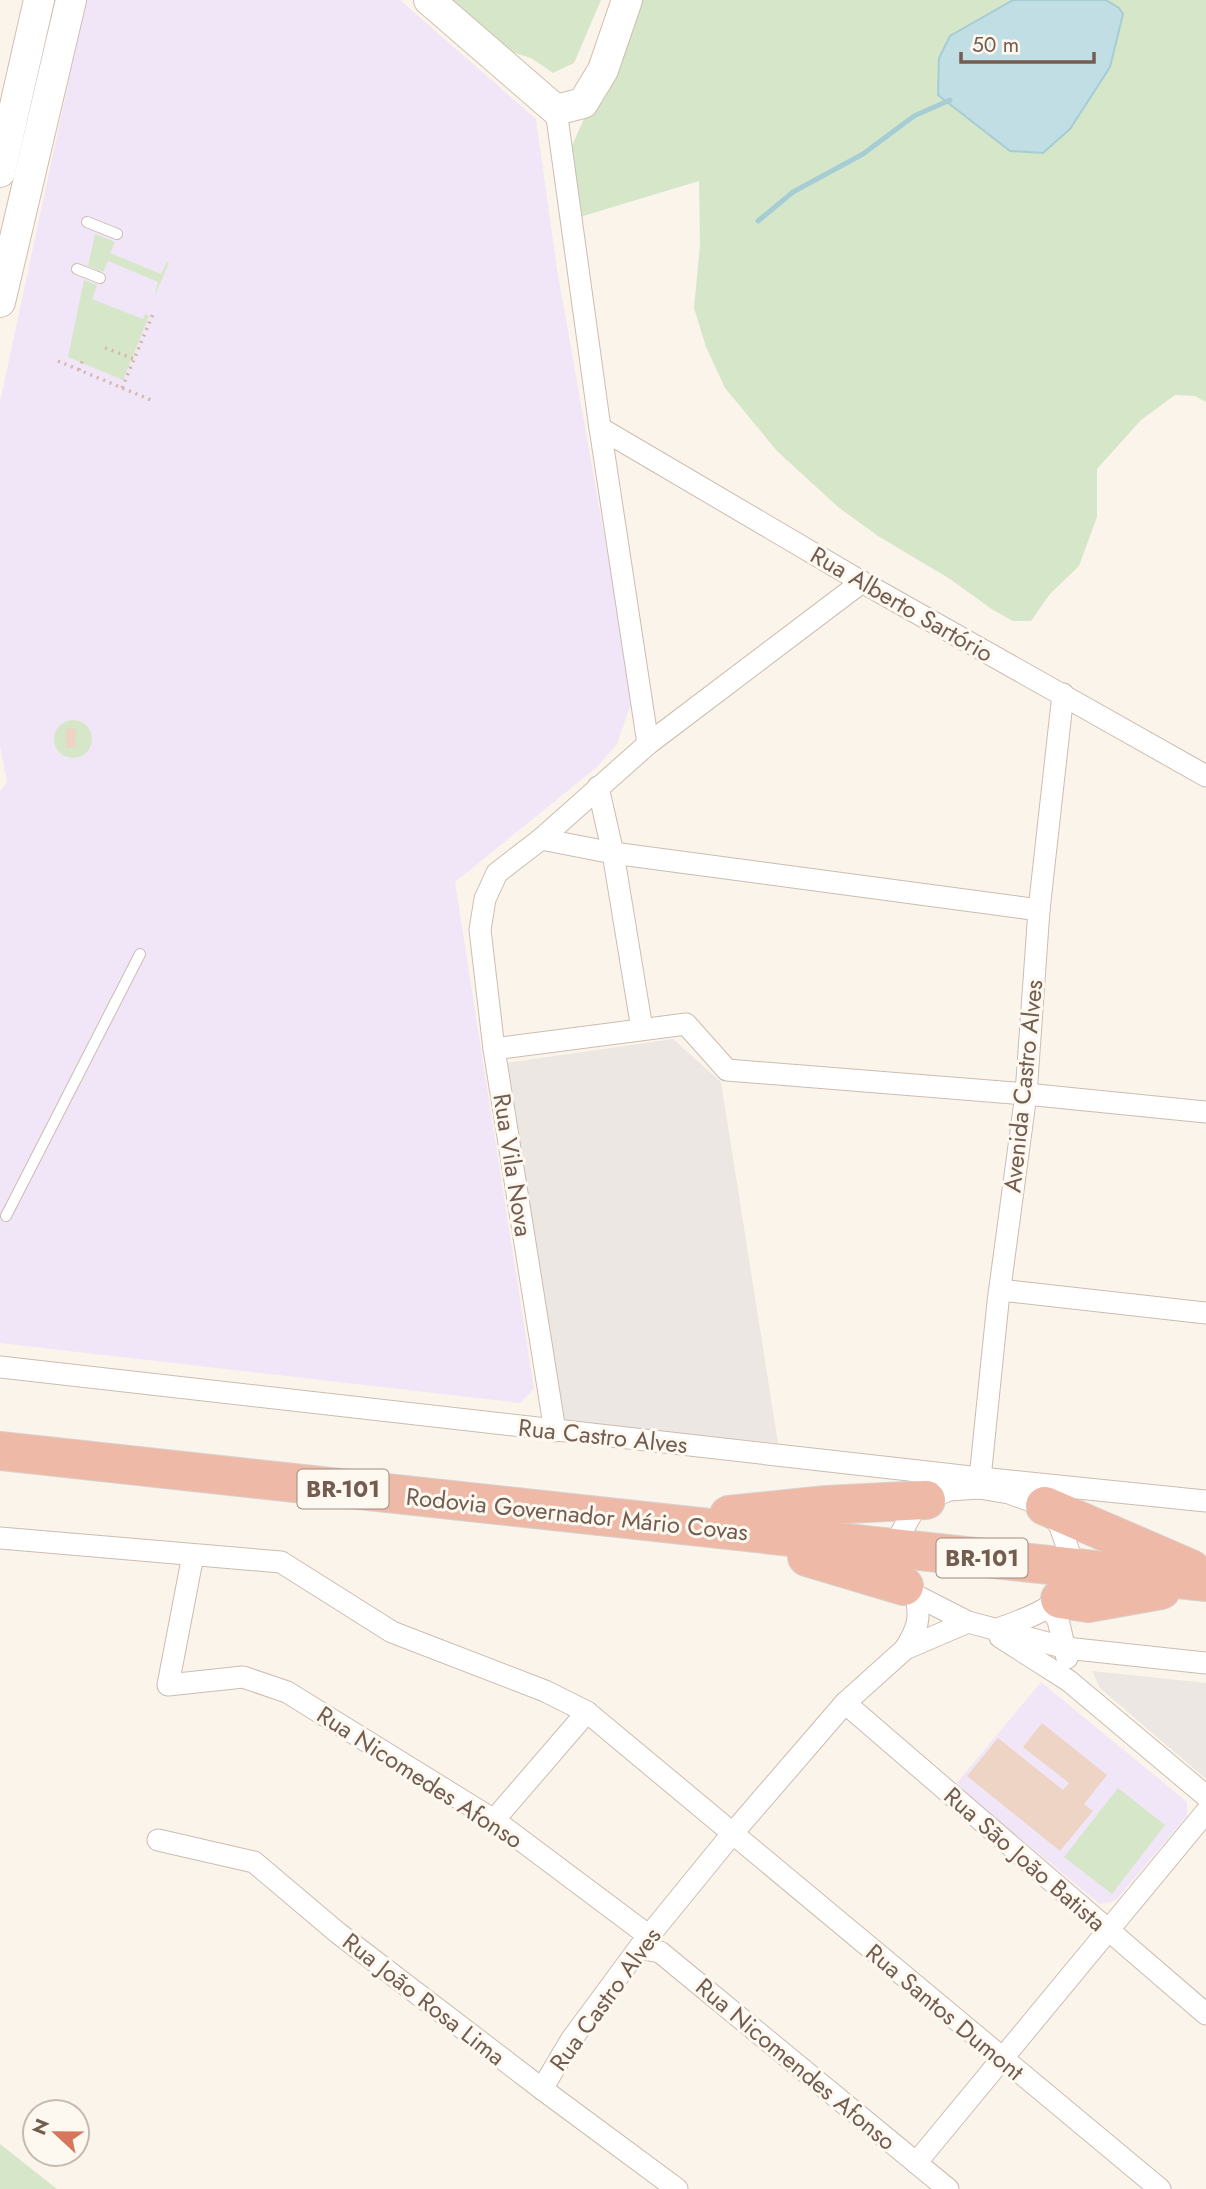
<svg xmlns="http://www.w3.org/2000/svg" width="1206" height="2189" viewBox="0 0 1206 2189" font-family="Jost,sans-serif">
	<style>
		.industrial { fill: #ece7e2 }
		.education { fill: #f1e6f7 }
		.green { fill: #d6e7c9 }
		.water { fill: #c0dee3; stroke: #a7cdd4; stroke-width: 2 }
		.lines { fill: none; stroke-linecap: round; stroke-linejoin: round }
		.stream { stroke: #a7cdd4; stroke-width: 5 }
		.building { fill: #edd4c4 }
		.lane-casing { stroke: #ccbcb1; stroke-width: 12 }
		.street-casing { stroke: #ccbcb1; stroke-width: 23 }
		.secondary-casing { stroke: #d0beb1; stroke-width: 32 }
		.highway-casing { stroke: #d8d1ce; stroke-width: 40 }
		.path { stroke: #d3b7a7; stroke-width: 3.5; stroke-dasharray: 2 5; stroke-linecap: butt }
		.lane { stroke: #fff; stroke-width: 10 }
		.street { stroke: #fff; stroke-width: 21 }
		.secondary { stroke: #fff; stroke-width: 30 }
		.highway { stroke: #eeb9a7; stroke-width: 38 }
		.labels { text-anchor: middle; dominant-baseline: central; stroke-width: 6; stroke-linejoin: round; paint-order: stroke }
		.shield { fill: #fdf8f0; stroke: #9c8b80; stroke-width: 2 }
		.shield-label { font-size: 23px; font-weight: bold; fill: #735c50 }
		.street-label { font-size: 24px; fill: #735c50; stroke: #fdf8f0 }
	</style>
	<rect width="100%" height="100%" fill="#fbf4ea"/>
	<g class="industrial">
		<polygon points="673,1039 721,1082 778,1443 564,1423 506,1063"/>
		<polygon points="1092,1671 1206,1683 1206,1779 1100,1688"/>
	</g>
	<g class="education">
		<polygon points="86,0 400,0 536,119 557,269 633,698 617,744 597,767 455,882 534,1389 520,1403 0,1343 0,791 7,782 0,746 0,402"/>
		<polygon points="1041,1682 1187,1802 1187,1816 1115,1901 1100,1904 955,1785"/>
	</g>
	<g class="green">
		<polygon points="431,0 601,0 574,63 553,73 531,58 502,49"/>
		<polygon points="637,0 1013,0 950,36 1119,8 1106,0 1206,0 1206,402 1195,396 1175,395 1141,420 1097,469 1097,517 1079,566 1050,594 1031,621 1013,621 993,610 950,579 878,536 838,507 777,451 725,388 706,347 694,308 700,245 699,181 567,221 562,168"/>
		<polygon points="95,234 115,242 110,253 161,274 167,262 169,263 156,293 155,293 158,282 108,261 103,272 88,266"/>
		<polygon points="84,280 97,285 92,299 143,319 145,314 149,316 123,380 68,357"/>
		<circle cx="73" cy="739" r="19"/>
		<polygon points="1118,1788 1165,1825 1112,1894 1064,1857"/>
		<polygon points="0,2144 57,2189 0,2189"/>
	</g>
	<polygon class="water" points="1013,0 1106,0 1119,8 1123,14 1110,67 1070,129 1043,153 1010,151 938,95 939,58 950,36"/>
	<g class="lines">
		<polyline class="stream" points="758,221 793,192 863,154 914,116 950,100"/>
	</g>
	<g class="building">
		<polygon points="66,728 76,729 75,748 66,748"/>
		<polygon points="1042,1723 1107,1775 1084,1804 1093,1811 1060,1851 967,1776 998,1738 1063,1790 1069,1783 1023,1747"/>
	</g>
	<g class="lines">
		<defs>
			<g id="lane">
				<polyline points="87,222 117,234"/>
				<polyline points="77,269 100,278"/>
				<polyline points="6,1216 140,954"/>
			</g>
			<g id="street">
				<polyline points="556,110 600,428 648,744"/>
				<polyline points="600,428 862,582 1206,776"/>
				<polyline points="598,787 613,853 642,1029"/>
				<polyline points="541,839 613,853 1039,910"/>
				<polyline points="494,1049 686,1024 727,1070 1026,1094 1206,1112"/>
				<polyline points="1000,1290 1206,1313"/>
				<polyline points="0,1367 980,1478 1206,1501"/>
				<polyline points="555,1431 494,1049 480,930 485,899 497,873 541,839 648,744 862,582"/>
				<polyline points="979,1488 998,1302 1026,1094 1039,910 1063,694"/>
				<polyline points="0,1538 281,1562 392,1632 545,1691 587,1712 1160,2189"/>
				<polyline points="193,1555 168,1685 243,1677 287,1692 494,1820 649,1936"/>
				<polyline points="1049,1607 1058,1620 1067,1658"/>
				<path d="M998 1629C1028 1617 1053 1612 1070 1583V1555L1060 1526 1045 1506 1009 1493 979 1488 949 1490 926 1500 912 1513 893 1548 897 1568 904 1586 915 1595 968 1622 1066 1648 1206 1663"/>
				<polyline points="1000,1637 1069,1681 1206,1796"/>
				<path d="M905 1649C917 1630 922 1617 915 1595"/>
				<polyline points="845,1703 1206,2014"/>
				<polyline points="494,1820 587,1712"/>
				<polyline points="158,1840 254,1862 338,1933 542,2089 677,2189"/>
				<polyline points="639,1948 660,1952 948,2189"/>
				<polyline points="542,2089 571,2040 639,1948 732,1834 845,1703 905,1649 968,1622"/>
				<polyline points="916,2163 1206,1812"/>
			</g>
			<g id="secondary">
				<polyline points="429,0 556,110 583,103 603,70 627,0"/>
				<polyline points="0,172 39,0"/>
				<polyline points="0,302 71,0"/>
			</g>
			<g id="highway">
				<polyline points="0,1451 1206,1582"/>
				<polyline points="1045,1506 1191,1569"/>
				<polyline points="729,1515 827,1505 926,1500"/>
				<polyline points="807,1557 904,1586"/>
				<polyline points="1060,1599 1088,1603 1161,1590"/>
			</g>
		</defs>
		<use href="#lane" class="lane-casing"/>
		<use href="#street" class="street-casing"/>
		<use href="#secondary" class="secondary-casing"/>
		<use href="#highway" class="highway-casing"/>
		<g class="path">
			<polyline points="105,348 134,359"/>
			<polyline points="58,361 151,400"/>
			<polyline points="79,370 83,359"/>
			<polyline points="122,388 153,314"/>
		</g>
		<use href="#lane" class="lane"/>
		<use href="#street" class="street"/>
		<use href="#secondary" class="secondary"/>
		<use href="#highway" class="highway"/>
	</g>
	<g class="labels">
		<g class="shield">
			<rect x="297.5" y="1469.5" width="91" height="39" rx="5"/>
			<rect x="936.5" y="1538.5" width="91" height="39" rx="5"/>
		</g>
		<g class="shield-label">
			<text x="343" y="1489">BR-101</text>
			<text x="982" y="1558">BR-101</text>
		</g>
		<g class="street-label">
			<text transform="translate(902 604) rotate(30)">Rua Alberto Sartório</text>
			<text transform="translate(1023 1086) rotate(-84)">Avenida Castro Alves</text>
			<text transform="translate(513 1165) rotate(81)">Rua Vila Nova</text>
			<text transform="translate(603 1436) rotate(6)">Rua Castro Alves</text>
			<text transform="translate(577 1514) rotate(6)">Rodovia Governador Mário Covas</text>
			<text transform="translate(420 1777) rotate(33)">Rua Nicomedes Afonso</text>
			<text transform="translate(1025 1859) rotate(41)">Rua São João Batista</text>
			<text transform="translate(424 1999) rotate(38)">Rua João Rosa Lima</text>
			<text transform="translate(605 1999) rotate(-54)">Rua Castro Alves</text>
			<text transform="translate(945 2012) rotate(40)">Rua Santos Dumont</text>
			<text transform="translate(796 2064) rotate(40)">Rua Nicomendes Afonso</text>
		</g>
	</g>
	<g transform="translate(56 2133) rotate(292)"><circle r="33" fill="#fdf8f0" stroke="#c6bab0" stroke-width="2"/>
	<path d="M0-5L12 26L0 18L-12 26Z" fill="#d8765c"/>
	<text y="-10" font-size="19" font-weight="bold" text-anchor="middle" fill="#735c50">N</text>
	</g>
	<path d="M961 52v10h133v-10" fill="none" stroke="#735c50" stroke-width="3.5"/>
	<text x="972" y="52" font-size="21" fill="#735c50" stroke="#fdf8f0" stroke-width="5" paint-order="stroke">50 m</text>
</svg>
